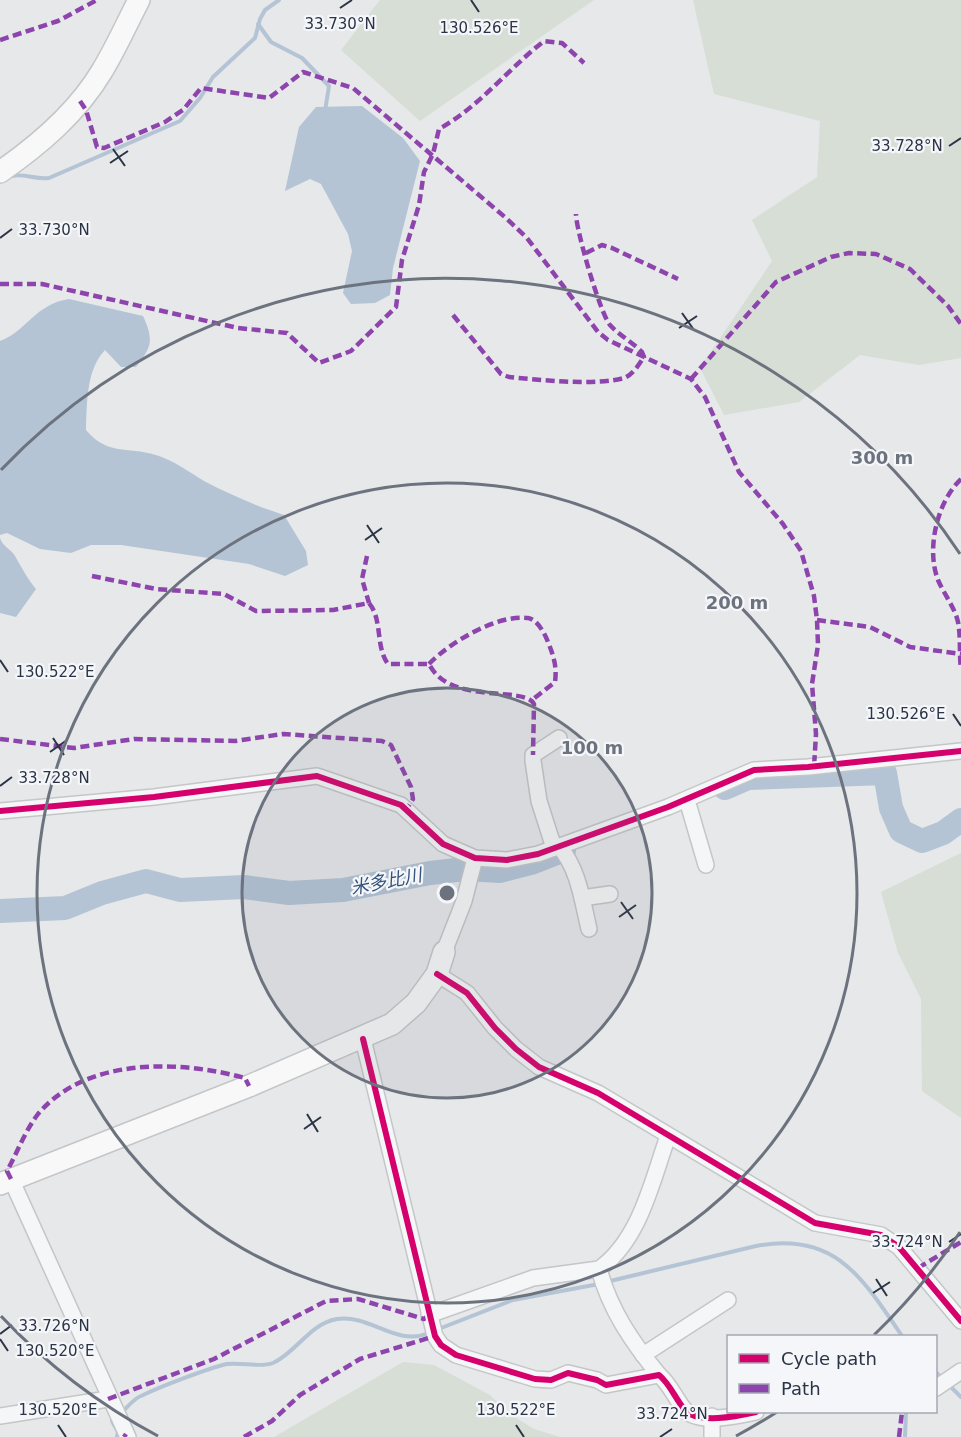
<svg xmlns="http://www.w3.org/2000/svg" width="961" height="1437" viewBox="0 0 961 1437" font-family="'DejaVu Sans','Noto Sans JP',sans-serif">
	<style>
		.green { fill: #d6ded6 }
		.water { fill: #b4c4d5 }
		.lines { fill: none; stroke-linecap: round; stroke-linejoin: round }
		.stream { stroke: #b4c4d5; stroke-width: 4 }
		.river { stroke: #b4c4d5; stroke-width: 24 }
		.street-casing { stroke: #c4c6c8; stroke-width: 18 }
		.secondary-casing { stroke: #c4c6c8; stroke-width: 24 }
		.street { stroke: #f5f6f7; stroke-width: 15 }
		.secondary { stroke: #f8f8f8; stroke-width: 21 }
		.quiet { stroke: #8e44ad; stroke-width: 4.5; stroke-dasharray: 9 4.5; stroke-linecap: butt }
		.cycleway-casing { stroke: #f4f6f9; stroke-width: 10 }
		.cycleway { stroke: #d6006c; stroke-width: 6 }
		.ticks { fill: none; stroke: #2b3445; stroke-width: 2 }
		.ring { fill: none; stroke: #6c737f; stroke-width: 3 }
		.labels { text-anchor: middle; dominant-baseline: central; stroke-width: 4.5; stroke-linejoin: round; paint-order: stroke }
		.water-label { font-size: 18px; font-style: italic; fill: #34527a; stroke: #f4f6f9 }
		.ticks-label { font-size: 15px; text-anchor: middle; fill: #2b3445; stroke: #f4f6f9; stroke-width: 4.5; stroke-linejoin: round; paint-order: stroke }
		.centre { fill: #6c737f; stroke: #f4f6f9; stroke-width: 3 }
		.ring-label { font-size: 18px; text-anchor: middle; font-weight: bold; fill: #6c737f; stroke: #f4f6f9; stroke-width: 4.5; stroke-linejoin: round; paint-order: stroke }
	</style>
	<rect width="100%" height="100%" fill="#e6e8ea"/>
	<g class="green">
		<polygon points="380,0 594,0 420,121 341,50"/>
		<polygon points="693,0 961,0 961,358 919,365 860,355 799,402 724,415 700,368 772,261 752,220 817,177 820,121 714,94"/>
		<polygon points="961,853 961,1118 922,1091 921,999 898,953 881,892"/>
		<polygon points="403,1362 434,1365 490,1395 507,1412 534,1429 560,1437 274,1437"/>
	</g>
	<g class="water">
		<polygon points="362,106 403,138 420,161 393,268 390,295 375,303 351,304 343,293 352,251 348,234 321,184 310,179 285,191 299,127 316,107"/>
		<path d="M69 299 143 316C154 340 152 347 136 367H121L105 350C86 370 87 403 86 430 108 456 126 446 156 455 173 460 189 472 204 481 231 495 256 506 284 515L306 551 308 565 285 576 249 564 121 545H91L71 553 40 549 7 533 0 535V341C26 332 35 304 69 299Z"/>
		<path d="M0 538C3 547 10 548 15 556 22 568 27 578 36 589L16 617 0 613Z"/>
	</g>
	<g class="lines">
		<g class="stream">
			<polyline points="258,24 271,42 302,58 329,86 325,111"/>
			<path d="M12 176C24 173 36 180 49 178L180 121 200 98 213 77 255 38 260 19 265 10 279 0"/>
			<path d="M606 1282 756 1246C836 1231 863 1279 902 1336"/>
			<polyline points="436,1330 513,1300 599,1284"/>
			<polyline points="936,1372 943,1380"/>
			<polyline points="949,1385 961,1397"/>
			<path d="M120 1414C127 1408 133 1399 141 1396 159 1387 209 1368 227 1364 242 1362 260 1368 273 1363 297 1352 309 1324 337 1319 371 1314 395 1347 429 1333"/>
			<polyline points="115,1419 112,1421 118,1432 117,1437"/>
			<polyline points="905,1437 906,1412"/>
		</g>
		<g class="river">
			<polyline points="725,788 748,778 885,773 891,808 901,831 922,841 943,833 961,820"/>
			<polyline points="0,911 65,908 102,893 146,881 180,890 244,887 289,893 343,890 430,873 465,869 500,871 531,863 564,850"/>
		</g>
		<defs>
			<g id="street">
				<polyline points="687,800 706,865"/>
				<polyline points="0,811 154,797 317,776 401,805 443,844 475,858 507,860 538,854 668,807 754,770 808,767 961,751"/>
				<path d="M559 846C579 870 582 900 589 929"/>
				<polyline points="554,848 539,801 533,761 533,755 559,738"/>
				<polyline points="582,898 610,894"/>
				<polyline points="444,952 464,901 475,858"/>
				<polyline points="437,974 467,993 495,1028 516,1049 539,1067 598,1093 815,1223 881,1235 899,1247 961,1321"/>
				<path d="M363 1039 435 1336 441 1345 456 1355 535 1379 551 1380 568 1373 597 1380 606 1385 659 1375C670 1384 675 1398 684 1409 697 1425 738 1416 756 1412"/>
				<polyline points="11,1179 128,1437"/>
				<path d="M599 1269C610 1310 632 1342 659 1375"/>
				<path d="M429 1315 533 1278 599 1269C640 1240 652 1181 668 1136"/>
				<polyline points="643,1355 728,1300"/>
				<polyline points="936,1388 961,1371"/>
				<polyline points="0,1416 108,1399"/>
				<polyline points="712,1437 712,1416"/>
			</g>
			<g id="secondary">
				<path d="M0 172C39 145 77 113 102 71 116 48 127 23 139 0"/>
				<polyline points="0,1184 249,1086 392,1024 416,1003 437,974 444,952"/>
			</g>
		</defs>
		<use href="#street" class="street-casing"/>
		<use href="#secondary" class="secondary-casing"/>
		<use href="#street" class="street"/>
		<use href="#secondary" class="secondary"/>
		<g class="quiet">
			<polyline points="0,40 58,21 97,0"/>
			<polyline points="80,101 86,110 97,147 104,148 165,122 183,110 201,88 269,98 303,72 353,88 506,218 527,238 598,332 608,340 691,379 705,397 739,472 783,524 801,551 814,596 817,620 818,645 812,684 816,734 814,767"/>
			<polyline points="586,253 602,245 612,248 678,279"/>
			<path d="M0 284H42L238 328 287 333 319 363 351 351 396 307 402 260 419 205 424 172 433 154 439 129C479 107 508 69 544 41L562 43 584 63"/>
			<path d="M453 315 501 374 509 377C539 380 596 386 624 378 633 375 639 364 644 357L642 352C632 342 619 335 610 325 600 313 576 230 576 214"/>
			<polyline points="691,379 776,282 831,257 849,253 876,254 910,269 948,306 961,324"/>
			<path d="M961 479C937 502 926 549 938 580 944 594 955 608 958 622 961 637 959 654 961 669"/>
			<polyline points="367,556 362,579 369,603"/>
			<path d="M92 576 156 589 224 594 256 611 333 610 369 603C383 620 375 646 388 664H429C450 706 524 685 534 704L533 755"/>
			<polyline points="817,620 870,627 910,647 961,654"/>
			<path d="M429 664C449 643 497 614 528 618 537 619 545 634 548 642 554 657 557 667 555 682L532 700"/>
			<polyline points="0,739 74,748 134,739 235,741 283,734 382,741 391,745 411,787 413,799 406,810"/>
			<path d="M11 1179 7 1171C17 1153 25 1131 38 1114 86 1057 179 1060 245 1078L249 1086"/>
			<polyline points="918,1268 961,1242"/>
			<polyline points="108,1399 214,1359 326,1301 358,1299 424,1319 429,1315"/>
			<polyline points="124,1437 126,1434"/>
			<polyline points="244,1437 272,1421 300,1395 360,1359 435,1336"/>
			<polyline points="899,1437 902,1412"/>
		</g>
		<defs>
			<g id="cycleway">
				<polyline points="0,811 154,797 317,776 401,805 443,844 475,858 507,860 538,854 668,807 754,770 808,767 961,751"/>
				<polyline points="437,974 467,993 495,1028 516,1049 539,1067 598,1093 815,1223 881,1235 899,1247 961,1321"/>
				<path d="M363 1039 435 1336 441 1345 456 1355 535 1379 551 1380 568 1373 597 1380 606 1385 659 1375C670 1384 675 1398 684 1409 697 1425 738 1416 756 1412"/>
			</g>
		</defs>
		<use href="#cycleway" class="cycleway-casing"/>
		<use href="#cycleway" class="cycleway"/>
	</g>
	<path class="ticks" d="M471 0 479 12M340 8 352 0M949 146 961 138M113 149 125 166M110 163 128 151M0 238 12 229M682 313 694 330M679 328 697 316M367 525 379 543M365 540 382 528M0 660 8 672M953 714 961 726M53 738 64 755M50 752 67 740M0 786 12 777M621 902 633 919M619 917 636 905M307 1114 318 1132M304 1129 321 1117M949 1242 961 1234M876 1279 887 1296M873 1293 890 1282M0 1334 12 1325M0 1339 8 1351M58 1425 66 1437M516 1425 524 1437M660 1437 672 1429"/>
	<circle cx="447" cy="893" r="205" fill="#6c737f" fill-opacity=".12"/>
	<g class="ring">
		<circle cx="447" cy="893" r="205"/>
		<circle cx="447" cy="893" r="410"/>
		<path d="M960 1232A615 615 0 0 1 874 1335M777 1412A615 615 0 0 1 736 1436M158 1436A615 615 0 0 1 1 1316M1 470A615 615 0 0 1 960 554"/>
	</g>
	<g class="labels">
		<g class="water-label">
			<text transform="translate(386 881) rotate(-11)">米多比川</text>
		</g>
	</g>
	<g class="ticks-label">
		<text x="340" y="29">33.730°N</text>
		<text x="479" y="33">130.526°E</text>
		<text x="907" y="151">33.728°N</text>
		<text x="54" y="235">33.730°N</text>
		<text x="55" y="677">130.522°E</text>
		<text x="906" y="719">130.526°E</text>
		<text x="54" y="783">33.728°N</text>
		<text x="907" y="1247">33.724°N</text>
		<text x="54" y="1331">33.726°N</text>
		<text x="55" y="1356">130.520°E</text>
		<text x="58" y="1415">130.520°E</text>
		<text x="516" y="1415">130.522°E</text>
		<text x="672" y="1419">33.724°N</text>
	</g>
	<circle cx="447" cy="893" r="9" class="centre"/>
	<g class="ring-label">
		<text x="882" y="464">300 m</text>
		<text x="737" y="609">200 m</text>
		<text x="592" y="754">100 m</text>
	</g>
	<rect x="727" y="1335" width="210" height="78" fill="#f4f6f9" stroke="#a4a8b1" stroke-width="1.5"/>
	<rect x="739" y="1354" width="30" height="9" fill="#d6006c" stroke="#a4a8b1" stroke-width="1.5"/>
	<text x="781" y="1365" font-size="18" fill="#2b3445">Cycle path</text>
	<rect x="739" y="1384" width="30" height="9" fill="#8e44ad" stroke="#a4a8b1" stroke-width="1.5"/>
	<text x="781" y="1395" font-size="18" fill="#2b3445">Path</text>
</svg>
